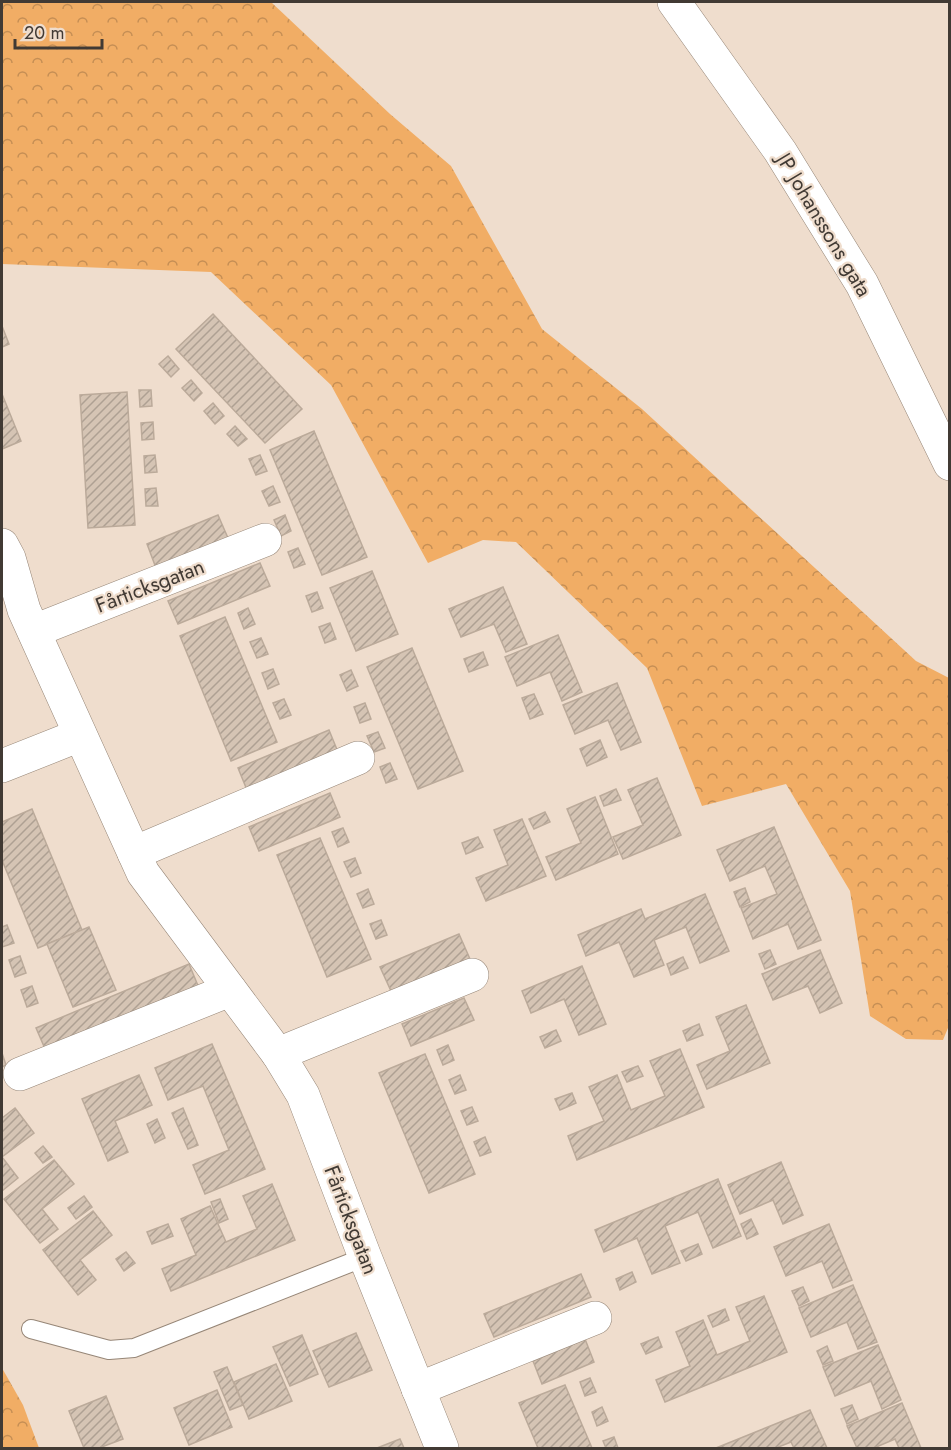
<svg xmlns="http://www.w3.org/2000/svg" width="951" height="1450" viewBox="0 0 951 1450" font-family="Jost,sans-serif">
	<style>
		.forest { fill: url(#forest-crowns) }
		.building { fill: url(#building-hatch); stroke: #bbaa9a; stroke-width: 1.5 }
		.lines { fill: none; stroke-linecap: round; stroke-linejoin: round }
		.service-casing { stroke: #968677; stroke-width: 20 }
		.minor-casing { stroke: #968677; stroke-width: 34 }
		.tertiary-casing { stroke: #968677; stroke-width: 34 }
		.service { stroke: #fff; stroke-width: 18 }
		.minor { stroke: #fff; stroke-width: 33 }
		.tertiary { stroke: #fff; stroke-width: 33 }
		.labels { text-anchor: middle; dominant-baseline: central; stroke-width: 4.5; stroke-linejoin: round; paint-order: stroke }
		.street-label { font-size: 21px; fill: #413a34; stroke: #efddcd }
	</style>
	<defs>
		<pattern id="forest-crowns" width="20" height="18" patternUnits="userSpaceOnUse" patternTransform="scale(1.5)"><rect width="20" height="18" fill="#f1ad65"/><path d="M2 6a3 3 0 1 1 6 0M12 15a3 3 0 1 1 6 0" fill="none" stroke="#c58e54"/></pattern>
		<pattern id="building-hatch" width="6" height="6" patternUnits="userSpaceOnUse" patternTransform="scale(1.5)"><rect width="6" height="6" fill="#d5c4b4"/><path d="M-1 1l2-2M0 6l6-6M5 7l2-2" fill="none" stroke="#aea093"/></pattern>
	</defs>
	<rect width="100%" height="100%" fill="#efddcd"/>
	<g class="forest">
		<polygon points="2,2 271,2 390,114 451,166 542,329 642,409 916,661 949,678 950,1023 943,1040 906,1039 870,1016 850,891 786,784 702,806 647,668 516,542 483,540 428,563 331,385 211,272 2,264"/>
		<polygon points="2,1368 23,1405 39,1448 2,1448"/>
	</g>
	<g class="building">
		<polygon points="213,314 302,409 265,443 176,349"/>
		<polygon points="2,326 9,344 2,347"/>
		<polygon points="168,356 179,369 171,377 159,364"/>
		<polygon points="191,380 202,393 194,401 182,388"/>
		<polygon points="139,390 151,390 152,406 140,407"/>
		<polygon points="127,392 135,525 88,528 80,395"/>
		<polygon points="2,394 21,441 2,449"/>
		<polygon points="213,403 224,416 215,424 204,411"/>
		<polygon points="153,422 154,439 142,440 141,423"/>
		<polygon points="235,426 247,439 238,446 227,434"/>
		<polygon points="314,431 367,557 322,575 270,450"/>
		<polygon points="155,455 157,472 145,473 144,456"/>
		<polygon points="260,455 267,471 256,475 249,459"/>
		<polygon points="273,486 280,502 269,506 262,491"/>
		<polygon points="156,488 158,506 146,506 145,489"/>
		<polygon points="218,515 228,538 156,568 147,544"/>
		<polygon points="285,515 291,531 281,536 274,520"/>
		<polygon points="298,548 305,564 294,568 288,552"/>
		<polygon points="260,563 270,586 178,624 168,601"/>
		<polygon points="372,571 398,634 356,651 330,588"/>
		<polygon points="503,587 527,644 506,652 494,624 461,637 449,609"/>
		<polygon points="317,592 323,608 312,612 306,596"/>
		<polygon points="248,608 255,624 244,629 238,613"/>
		<polygon points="225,617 277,742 231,761 180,636"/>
		<polygon points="330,623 336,639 325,643 319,627"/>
		<polygon points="558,635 582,692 562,701 550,672 517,686 505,657"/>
		<polygon points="261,638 268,654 257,658 250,642"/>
		<polygon points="412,648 463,771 418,789 367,667"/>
		<polygon points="483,652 488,665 469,672 464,659"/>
		<polygon points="273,669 279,684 268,689 262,673"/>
		<polygon points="351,670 358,686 347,691 340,675"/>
		<polygon points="617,683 641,742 621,750 608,720 575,734 563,705"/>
		<polygon points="534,694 543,714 530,719 522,698"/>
		<polygon points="284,699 291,715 280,719 273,703"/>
		<polygon points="365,703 371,719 360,723 354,707"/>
		<polygon points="329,730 338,752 247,790 238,768"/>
		<polygon points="378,732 385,748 374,752 367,736"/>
		<polygon points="600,740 607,757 587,766 580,749"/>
		<polygon points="390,763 397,779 386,783 380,767"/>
		<polygon points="657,778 681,835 623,859 613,837 643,825 628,790"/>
		<polygon points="616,789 621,800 604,806 600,796"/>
		<polygon points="330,793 340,817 259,851 249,827"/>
		<polygon points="595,797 618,854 556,880 546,857 581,843 567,809"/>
		<polygon points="32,809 82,930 38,948 2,860 2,822"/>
		<polygon points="545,812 550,822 534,829 529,819"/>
		<polygon points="522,819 546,876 486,901 476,878 508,865 494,830"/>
		<polygon points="774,827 821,940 798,949 788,924 753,939 741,908 777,894 765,866 730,881 717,850"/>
		<polygon points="343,828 349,842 338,847 332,832"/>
		<polygon points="478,837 483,847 466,854 462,843"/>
		<polygon points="320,838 371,959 327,977 277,855"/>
		<polygon points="355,858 361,873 351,877 344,862"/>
		<polygon points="745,888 750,902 740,907 734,892"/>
		<polygon points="368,889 374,904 363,908 357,894"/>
		<polygon points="705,894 729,951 700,963 686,927 654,940 664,965 634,977 619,942 586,956 578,935 641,909 645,919"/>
		<polygon points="381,920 387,935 376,939 370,924"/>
		<polygon points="7,925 14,943 2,947 2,927"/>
		<polygon points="89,927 116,990 73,1007 47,944"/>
		<polygon points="459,934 470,959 391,991 380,967"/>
		<polygon points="770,950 776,964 765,969 759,954"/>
		<polygon points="820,950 842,1003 820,1013 808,986 773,1000 762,974"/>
		<polygon points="20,956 26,973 15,977 9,960"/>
		<polygon points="683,957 688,968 671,975 667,964"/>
		<polygon points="189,964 199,988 46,1051 36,1028"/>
		<polygon points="582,966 606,1024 579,1035 564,999 531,1013 522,991"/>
		<polygon points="32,986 38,1003 27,1007 21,990"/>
		<polygon points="464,998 474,1020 411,1046 402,1024"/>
		<polygon points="746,1005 770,1063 707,1089 697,1065 730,1051 716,1017"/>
		<polygon points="699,1024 703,1035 687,1041 683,1031"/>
		<polygon points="556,1030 561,1041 545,1048 540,1037"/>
		<polygon points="212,1044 265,1169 205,1194 193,1165 229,1150 203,1086 168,1100 155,1068"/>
		<polygon points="448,1045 454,1060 443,1065 437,1050"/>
		<polygon points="680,1049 704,1107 577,1160 568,1136 604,1121 589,1087 617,1075 631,1110 665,1096 650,1061"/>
		<polygon points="2,1053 6,1065 2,1067"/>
		<polygon points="425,1054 475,1174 429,1193 379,1073"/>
		<polygon points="638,1066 643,1076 627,1082 622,1072"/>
		<polygon points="139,1075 152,1105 115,1121 128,1152 108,1161 82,1099"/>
		<polygon points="460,1075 466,1090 455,1094 449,1080"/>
		<polygon points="572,1093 576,1103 560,1110 555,1099"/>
		<polygon points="472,1107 478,1121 467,1125 461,1111"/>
		<polygon points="15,1108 34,1133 2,1157 18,1178 2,1191 2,1118"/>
		<polygon points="183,1108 198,1145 188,1149 172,1113"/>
		<polygon points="157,1119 165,1138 155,1143 147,1124"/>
		<polygon points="485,1137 491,1152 480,1156 474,1142"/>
		<polygon points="43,1146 52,1157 43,1163 35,1153"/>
		<polygon points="54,1160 74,1184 42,1209 58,1229 40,1243 4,1199"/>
		<polygon points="781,1162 803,1215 783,1224 773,1200 740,1214 728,1185"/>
		<polygon points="718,1179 741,1236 713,1248 698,1212 665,1226 680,1263 652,1274 637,1238 604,1252 595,1230"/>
		<polygon points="272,1184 295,1240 171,1291 162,1269 196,1255 181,1219 210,1206 226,1242 257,1229 243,1196"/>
		<polygon points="84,1196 92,1207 76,1219 68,1208"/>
		<polygon points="220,1199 228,1219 219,1223 211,1202"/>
		<polygon points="93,1211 112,1235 80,1260 96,1280 78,1295 43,1250"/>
		<polygon points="751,1219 758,1234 747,1239 741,1224"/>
		<polygon points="168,1224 173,1236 152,1244 147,1232"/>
		<polygon points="829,1224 852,1280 833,1288 822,1261 786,1276 774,1247"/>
		<polygon points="698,1244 702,1254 686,1261 681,1251"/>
		<polygon points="126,1252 135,1263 124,1271 116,1259"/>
		<polygon points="632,1272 636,1282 620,1290 616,1279"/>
		<polygon points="581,1274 591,1297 494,1337 484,1314"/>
		<polygon points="853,1285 877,1342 858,1349 847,1322 811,1337 799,1308"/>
		<polygon points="803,1287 809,1301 799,1306 792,1291"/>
		<polygon points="764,1296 787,1352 665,1402 656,1380 690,1366 676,1332 703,1320 717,1355 750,1341 736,1307"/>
		<polygon points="725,1309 729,1320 713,1327 708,1316"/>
		<polygon points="356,1333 372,1370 329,1387 313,1351"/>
		<polygon points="302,1335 318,1374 290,1386 273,1347"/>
		<polygon points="658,1337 662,1347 646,1354 641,1344"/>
		<polygon points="585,1339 594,1362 542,1384 533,1361"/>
		<polygon points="878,1345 901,1400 882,1409 871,1381 835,1396 823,1367"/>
		<polygon points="827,1346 833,1361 823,1365 817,1351"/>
		<polygon points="276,1364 292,1401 249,1419 234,1382"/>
		<polygon points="227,1367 243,1405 230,1410 214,1372"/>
		<polygon points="590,1378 596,1392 585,1396 580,1382"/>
		<polygon points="565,1385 592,1448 538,1448 519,1403"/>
		<polygon points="217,1390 232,1427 189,1445 174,1408"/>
		<polygon points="106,1396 123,1439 99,1448 84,1448 69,1411"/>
		<polygon points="902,1403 921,1448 899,1448 895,1439 874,1448 857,1448 847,1426"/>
		<polygon points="852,1405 858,1419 847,1424 841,1409"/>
		<polygon points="602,1407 608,1421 597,1426 592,1412"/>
		<polygon points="810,1410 827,1448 794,1448 791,1442 776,1448 716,1448"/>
		<polygon points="614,1437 618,1448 606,1448 603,1441"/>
		<polygon points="400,1439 404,1448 377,1448"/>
	</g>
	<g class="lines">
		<defs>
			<polyline id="service" points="31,1329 109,1350 134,1348 365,1257"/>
			<g id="minor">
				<polyline points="2,545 9,558 24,610 143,873 278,1054 303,1095 365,1257 442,1448"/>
				<polyline points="34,631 265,540"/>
				<polyline points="2,766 80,735"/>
				<polyline points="134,853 358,758"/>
				<polyline points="278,1054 472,975"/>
				<polyline points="20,1074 230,990"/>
				<polyline points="418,1389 595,1318"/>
			</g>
			<polyline id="tertiary" points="674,2 780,151 862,284 950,464"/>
		</defs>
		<use href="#service" class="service-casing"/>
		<use href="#minor" class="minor-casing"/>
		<use href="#tertiary" class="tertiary-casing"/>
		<use href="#service" class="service"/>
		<use href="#minor" class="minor"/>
		<use href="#tertiary" class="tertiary"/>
	</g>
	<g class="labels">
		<g class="street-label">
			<text transform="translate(824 225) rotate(59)">JP Johanssons gata</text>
			<text transform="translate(150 586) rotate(-21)">Fårticksgatan</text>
			<text transform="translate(351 1220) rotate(69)">Fårticksgatan</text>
		</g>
	</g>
	<rect width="951" height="1450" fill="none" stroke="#413a34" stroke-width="6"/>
	<path d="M15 39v9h87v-9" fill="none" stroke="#413a34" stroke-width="3"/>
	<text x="24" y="39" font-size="18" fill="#413a34" stroke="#efddcd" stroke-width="4.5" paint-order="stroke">20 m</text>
</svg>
